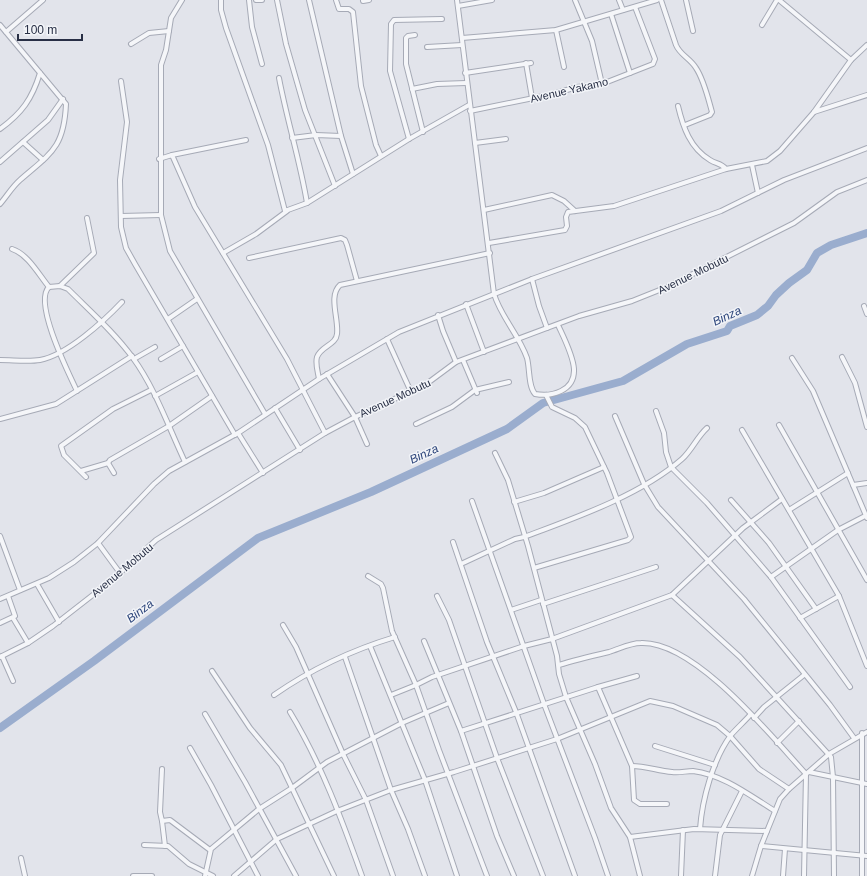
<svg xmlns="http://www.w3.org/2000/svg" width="867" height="876" viewBox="0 0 867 876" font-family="Helvetica,sans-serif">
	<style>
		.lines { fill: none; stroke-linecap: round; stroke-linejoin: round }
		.river { stroke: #9aadce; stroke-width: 8 }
		.street-casing { stroke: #a6aab6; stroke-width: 6 }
		.street { stroke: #f5f6f9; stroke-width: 4 }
		.labels { text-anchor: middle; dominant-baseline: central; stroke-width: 3; stroke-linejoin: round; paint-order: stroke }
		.street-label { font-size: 11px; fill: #282f45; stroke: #f2f4f8 }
		.water-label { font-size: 12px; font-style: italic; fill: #2f477c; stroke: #f2f4f8 }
	</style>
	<rect width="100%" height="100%" fill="#e2e4eb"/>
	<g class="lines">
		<polyline class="river" points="0,728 94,661 258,538 371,492 507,429 543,403 623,381 687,344 727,331 730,326 757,315 768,306 776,295 789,283 807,270 817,253 831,245 867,233"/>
		<defs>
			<g id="street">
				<polyline points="182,0 171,18 166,50 161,65 161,215 170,251 265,414"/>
				<polyline points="221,0 221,10 226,28 268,145 285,211 307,203 409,139 469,105"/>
				<polyline points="249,0 252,27 262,64"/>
				<polyline points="256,0 262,0"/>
				<polyline points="277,0 286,44 305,110 335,186"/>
				<polyline points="309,0 341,136 353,174"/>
				<polyline points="336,0 339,9 349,9 353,12 361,86 376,145 381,156"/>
				<path d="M457 0 494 294C501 317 519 335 527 358 530 369 528 386 535 394 552 397 575 391 574 369 573 355 564 338 558 325"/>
				<polyline points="575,0 592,41 602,84"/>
				<polyline points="619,0 623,10"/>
				<path d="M661 0 676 45C680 55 690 58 696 68 704 80 708 98 712 112L710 115 685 125"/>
				<polyline points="686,0 693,31"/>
				<polyline points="779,0 851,60"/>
				<polyline points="363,1 369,0"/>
				<polyline points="458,6 492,0"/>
				<polyline points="611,14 630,73"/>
				<path d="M0 25 66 104C64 148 51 153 20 180 12 187 7 196 0 204"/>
				<polyline points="762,25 777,0"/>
				<polyline points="556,30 564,67"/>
				<polyline points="6,32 43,0"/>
				<polyline points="415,35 408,36 406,38 406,64 423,132"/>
				<polyline points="462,38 556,30 657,0"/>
				<polyline points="131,44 149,33 169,31"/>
				<polyline points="427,47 462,45"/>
				<polyline points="526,63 532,98"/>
				<polyline points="465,73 531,63"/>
				<path d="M279 78C287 120 300 161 307 203"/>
				<polyline points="121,81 127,122 120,180 121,227 126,248 135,264 235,435"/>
				<polyline points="412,89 437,84 466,83"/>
				<path d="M678 106C683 127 690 148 710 160 716 164 721 163 726 169"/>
				<polyline points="470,111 553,94 577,87 602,84 653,64 655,59 635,7"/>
				<polyline points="814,112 867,95"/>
				<path d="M0 129C22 113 32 99 40 73"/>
				<polyline points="292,138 316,135 341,136"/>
				<polyline points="409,139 390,71 391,24 394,20 442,19"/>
				<polyline points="23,142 43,160"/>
				<polyline points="475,143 506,139"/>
				<polyline points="172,155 246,140"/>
				<polyline points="159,159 172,155 195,207 287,359 325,433"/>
				<polyline points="0,162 48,120 63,99"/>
				<polyline points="752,165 758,193"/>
				<polyline points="484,210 552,195 564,201 575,211"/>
				<polyline points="121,216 161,215"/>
				<polyline points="489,243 565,230 567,226 566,217 568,212 614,206 726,169 767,161 780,151 814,112 851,60 867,45"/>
				<path d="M12 249C28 254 39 275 49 287"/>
				<polyline points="223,253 256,234 287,211"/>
				<polyline points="249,258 341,238 345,240 347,245 357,281"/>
				<polyline points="532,279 539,306 547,328"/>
				<polyline points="60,286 94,253 87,218"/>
				<polyline points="466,304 484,352"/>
				<polyline points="864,306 867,314"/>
				<polyline points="438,315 443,331 456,362"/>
				<polyline points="168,319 197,299"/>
				<polyline points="387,339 411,392"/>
				<polyline points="842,357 855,383 867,427"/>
				<polyline points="792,358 813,391 867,518"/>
				<polyline points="134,359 155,347"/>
				<polyline points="161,359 183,346"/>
				<path d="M0 360C13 360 28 362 40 360 67 355 104 321 122 302"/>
				<polyline points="463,360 477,393"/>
				<polyline points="327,374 355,417 367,444"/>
				<path d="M319 379C318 372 315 364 317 357 321 346 336 345 337 334 339 319 328 296 340 285L490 253"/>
				<path d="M77 391C68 372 33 302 49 287L60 286 68 289C90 311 114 332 133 358 155 388 169 428 185 462"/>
				<polyline points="155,396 198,372"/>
				<polyline points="275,408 300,450"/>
				<polyline points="656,411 664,433 666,452 671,467 707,503 771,577 850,687"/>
				<polyline points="615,416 644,484 658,507 744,599 830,705 854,738"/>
				<polyline points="0,419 56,404 132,356"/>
				<polyline points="416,424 452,407 475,390 509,382"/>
				<polyline points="779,425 867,580"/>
				<polyline points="742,430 839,596 867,666"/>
				<polyline points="238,433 263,473"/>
				<polyline points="495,453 508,480 528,546 557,656 559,674 566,697 595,764 611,808 630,837 640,876"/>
				<polyline points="108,463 114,473"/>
				<polyline points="81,471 108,463 110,460 169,426 212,396"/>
				<polyline points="86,477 64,455 61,446 113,409 151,390"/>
				<polyline points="853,485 867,483"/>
				<polyline points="731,500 769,543 816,609"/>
				<polyline points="472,501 544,704 595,838 608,876"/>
				<polyline points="514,502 544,493 604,467"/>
				<polyline points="789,510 848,473"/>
				<polyline points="0,536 20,590"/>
				<polyline points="453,542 487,642 516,712 575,876"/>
				<polyline points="98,543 120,573"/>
				<path d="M461 564 515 539 524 537C575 518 641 495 682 459 692 450 697 437 707 428"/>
				<polyline points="534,568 628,540 631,537 607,473 585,427 575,418 552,407 546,395"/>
				<polyline points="368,576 381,584 383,588 392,631 416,685 391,695"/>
				<polyline points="771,577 838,530 867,515"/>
				<polyline points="37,584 59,622"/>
				<polyline points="672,595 740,657 831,757 833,777 834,876"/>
				<polyline points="437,596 449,620 497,758 543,876"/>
				<polyline points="0,599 49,578 74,562 98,543 154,484 169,471 238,433 319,379 399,332 532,279 721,211 784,180 867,148"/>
				<polyline points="543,604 656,567"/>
				<polyline points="511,610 541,600"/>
				<polyline points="13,618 28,643"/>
				<polyline points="800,618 839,596"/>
				<polyline points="0,623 15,616 8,596"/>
				<polyline points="283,625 296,647 343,754 366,800 393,876"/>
				<polyline points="424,641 461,731 497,836 514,876"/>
				<polyline points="370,646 425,780 457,876"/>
				<polyline points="2,656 13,681"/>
				<polyline points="0,657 28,643 53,626 112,580 156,540 325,433 355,417 425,385 456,362 579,316 632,301 667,287 794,223 837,192 867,180"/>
				<polyline points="345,657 391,790 408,829 425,876"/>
				<path d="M559 665C575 660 592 656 609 652 619 649 630 643 641 643 695 641 771 736 806 774L804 876"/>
				<polyline points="212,671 250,728 281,765 334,876"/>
				<polyline points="598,687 637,676"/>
				<path d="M274 695C310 670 352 650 395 637"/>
				<path d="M290 712C321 763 342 820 362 876"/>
				<polyline points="205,714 245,782 296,876"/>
				<polyline points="754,718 764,707 804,675"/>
				<polyline points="461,731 598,687 632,766 634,800 640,804 667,804"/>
				<polyline points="862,733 862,876"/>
				<polyline points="777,743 799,721"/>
				<polyline points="655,746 715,765"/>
				<polyline points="190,748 211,785 258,876"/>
				<path d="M632 766C646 766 658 771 672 772 679 773 686 771 693 771 724 775 749 795 775 811"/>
				<polyline points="162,769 160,812 162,821 170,820 210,850"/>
				<polyline points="809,772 867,784"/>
				<polyline points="162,821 165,846"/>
				<path d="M700 829C702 800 713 759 731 735 737 728 744 722 750 715"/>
				<polyline points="630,837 694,829 767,831"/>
				<polyline points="144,845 168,846 189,864 213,876"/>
				<polyline points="761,846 867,856"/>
				<polyline points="21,858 25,876"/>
				<polyline points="133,876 152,876"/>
				<polyline points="205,876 211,849 259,809 292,788 327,762 402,723 449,703"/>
				<polyline points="234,876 277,839 337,811 391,790 454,772 557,739 650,701 673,706 717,725 730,736 759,769 789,789"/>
				<polyline points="487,876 439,750 416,685 432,677 524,646 552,639 672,595 743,528 782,499"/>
				<polyline points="681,876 683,830"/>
				<polyline points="715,876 720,835 742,791"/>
				<polyline points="752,876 761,846 780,799 789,789 829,754 867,732"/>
				<polyline points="783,876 785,849"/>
			</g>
		</defs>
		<use href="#street" class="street-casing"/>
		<use href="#street" class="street"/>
	</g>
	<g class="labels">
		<g class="street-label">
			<text transform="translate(569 90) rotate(-13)">Avenue Yakamo</text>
			<text transform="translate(693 274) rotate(-26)">Avenue Mobutu</text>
			<text transform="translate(395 398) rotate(-25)">Avenue Mobutu</text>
			<text transform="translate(122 570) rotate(-40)">Avenue Mobutu</text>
		</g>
		<g class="water-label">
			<text transform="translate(727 316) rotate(-25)">Binza</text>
			<text transform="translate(424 454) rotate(-25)">Binza</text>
			<text transform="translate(140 611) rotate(-37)">Binza</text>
		</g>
	</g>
	<path d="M18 34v6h64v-6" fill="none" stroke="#282f45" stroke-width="2"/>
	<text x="24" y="34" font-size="12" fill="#282f45" stroke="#f2f4f8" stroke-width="3" paint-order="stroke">100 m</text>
</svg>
